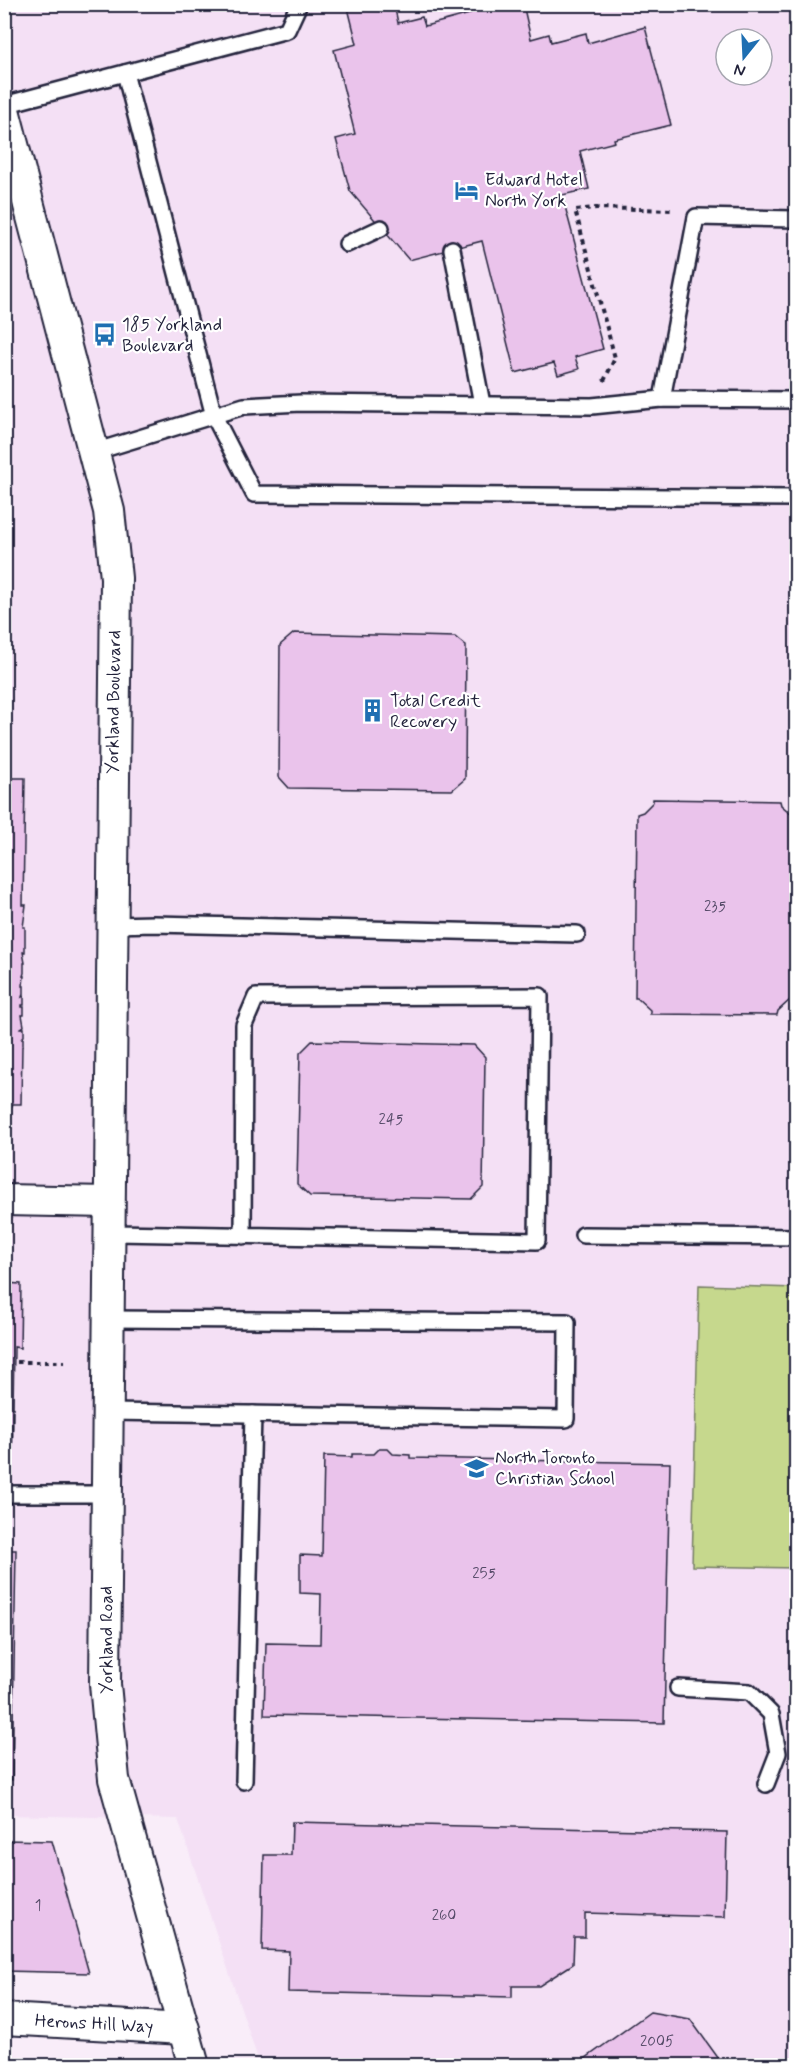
<svg xmlns="http://www.w3.org/2000/svg" width="801" height="2070" viewBox="0 0 801 2070" font-family="Mynerve,sans-serif">
	<style>
		.built { fill: #f4e0f5; fill-rule: evenodd }
		.green { fill: #c6d88d; stroke: #747d64; stroke-width: 1.5 }
		.building { fill: #eac3eb; stroke: #22223b; stroke-width: 1.5 }
		.lines { fill: none; stroke-linecap: round; stroke-linejoin: round }
		.service-casing { stroke: #22223b; stroke-width: 20 }
		.minor-casing { stroke: #22223b; stroke-width: 34 }
		.path { stroke: #22223b; stroke-width: 4; stroke-dasharray: 4.5 4.5; stroke-linecap: butt }
		.service { stroke: #fff; stroke-width: 15 }
		.minor { stroke: #fff; stroke-width: 30 }
		.labels { text-anchor: middle; dominant-baseline: central; stroke-width: 4.5; stroke-linejoin: round; paint-order: stroke }
		.number-label { font-size: 15px; fill: #544a67 }
		.poi-label { font-size: 18px; fill: #22223b; stroke: #fff; text-anchor: start }
		.street-label { font-size: 18px; fill: #22223b; stroke: #fff }
	</style>
	<rect width="100%" height="100%" fill="#f9edf9"/>
	<filter id="ink" filterUnits="userSpaceOnUse"><feTurbulence type="fractalNoise" baseFrequency=".0167" numOctaves="2"/><feDisplacementMap in="SourceGraphic" scale="12" xChannelSelector="R" yChannelSelector="G"/><feConvolveMatrix kernelMatrix="1 2 1 2 8 2 1 2 1" color-interpolation-filters="sRGB"/></filter>
	<g filter="url(#ink)">
		<path class="built" d="M5 5H786L796 11V2065H260L178 1819 5 1815ZM726 39H762V75H726Z"/>
		<polygon class="green" points="699,1285 796,1288 796,1568 692,1566"/>
		<g class="building">
			<polygon points="347,4 394,4 398,23 422,17 425,26 470,14 471,4 523,4 531,39 549,34 551,42 586,33 588,43 645,27 671,125 614,139 615,142 580,151 589,189 562,195 603,349 575,357 579,369 558,375 554,363 515,373 482,241 409,260 350,191 336,139 355,134 334,50 357,44"/>
			<polygon points="294,633 455,637 466,646 465,779 452,790 289,788 279,777 280,645"/>
			<polygon points="4,778 25,778 23,905 26,905 23,927 25,927 25,952 23,952 25,963 24,963 24,973 23,976 24,976 23,986 24,986 24,994 23,994 22,997 24,996 24,1005 22,1005 22,1007 24,1007 24,1015 22,1015 24,1026 21,1028 24,1028 24,1036 22,1038 23,1038 23,1046 22,1046 21,1104 13,1104 12,1106 4,1106"/>
			<polygon points="653,799 780,801 781,805 795,817 793,1000 790,1000 778,1011 777,1015 650,1014 650,1010 637,998 635,998 637,814 643,812 653,802"/>
			<polygon points="312,1041 474,1045 485,1057 483,1187 471,1199 310,1196 297,1184 300,1053"/>
			<polygon points="4,1283 21,1284 20,1348 14,1347 12,1467 4,1467"/>
			<polygon points="379,1449 388,1449 393,1454 410,1455 410,1458 670,1463 664,1723 264,1715 266,1643 320,1644 321,1594 300,1593 300,1555 322,1556 324,1456 352,1457 352,1454 374,1454"/>
			<polygon points="4,1550 16,1550 12,1780 4,1779"/>
			<polygon points="292,1822 727,1832 725,1917 585,1913 585,1937 574,1937 573,1964 539,1986 512,1986 512,1997 288,1992 289,1951 262,1950 264,1855 291,1855"/>
			<polygon points="4,1840 52,1841 89,1973 4,1971"/>
			<polygon points="650,2012 690,2019 724,2066 575,2066"/>
		</g>
		<g class="lines">
			<defs>
				<g id="service">
					<polyline points="125,73 214,416 254,494 796,498"/>
					<polyline points="4,105 287,30 299,4"/>
					<polyline points="347,244 381,228"/>
					<polyline points="452,249 482,404"/>
					<polyline points="662,399 696,217 796,219"/>
					<polyline points="94,452 244,406 301,403 592,406 662,399 796,400"/>
					<polyline points="112,925 154,924 577,934"/>
					<path d="M109 1233C252 1235 395 1238 537 1241L540 996 256 997 244 1025 243 1236"/>
					<polyline points="583,1235 796,1237"/>
					<polyline points="108,1412 566,1419 567,1322 108,1319"/>
					<polyline points="4,1494 107,1494"/>
					<polyline points="678,1688 749,1692 771,1714 778,1753 766,1784"/>
					<polyline points="244,1781 253,1414"/>
				</g>
				<g id="minor">
					<polyline points="4,110 109,511 116,578 105,1684 114,1779 194,2066"/>
					<polyline points="4,1200 109,1202"/>
					<polyline points="4,2019 184,2029"/>
				</g>
			</defs>
			<use href="#service" class="service-casing"/>
			<use href="#minor" class="minor-casing"/>
			<g class="path">
				<polyline points="604,381 615,358 575,210 596,208 674,210"/>
				<polyline points="17,1362 65,1362"/>
			</g>
			<use href="#service" class="service"/>
			<use href="#minor" class="minor"/>
		</g>
	</g>
	<defs>
		<symbol id="hotel-bare" viewBox="-9 -9 18 18"><path d="M-6-4.5h1.5V1H6V5H4.5V3h-9V5H-6ZM-4 0a1.8 1.8 0 1 1 3.6 0ZM.5 0V-2.5h3Q6-2.5 6 0Z" fill="#1f6fb2" stroke="#fff" stroke-width="2.5" paint-order="stroke"/></symbol>
		<symbol id="bus-bare" viewBox="-9 -9 18 18"><path d="M-5-6H5V4H4V6H2V4H-2V6H-4V4H-5ZM-3.5-4V0h7V-4ZM-3.5 1.2v1.5H-2V1.2ZM2 1.2v1.5H3.5V1.2Z" fill="#1f6fb2" stroke="#fff" stroke-width="2.5" paint-order="stroke"/></symbol>
		<symbol id="building-bare" viewBox="-9 -9 18 18"><path d="M-4-6H4V6H1V3H-1V6H-4ZM-2.5-4.3h1.7v1.8h-1.7ZM.8-4.3h1.7v1.8H.8ZM-2.5-1h1.7V.8h-1.7ZM.8-1h1.7V.8H.8Z" fill="#1f6fb2" stroke="#fff" stroke-width="2.5" paint-order="stroke"/></symbol>
		<symbol id="school-bare" viewBox="-9 -9 18 18"><path d="M0-5L7-2L0 1L-7-2ZM-4 1L0 2.5L4 1V4Q0 6-4 4Z" fill="#1f6fb2" stroke="#fff" stroke-width="2.5" paint-order="stroke"/></symbol>
	</defs>
	<g fill-rule="evenodd">
		<use href="#hotel-bare" x="450" y="174" width="33" height="33"/>
		<use href="#bus-bare" x="88" y="318" width="33" height="33"/>
		<use href="#building-bare" x="356" y="694" width="33" height="33"/>
		<use href="#school-bare" x="460" y="1452" width="33" height="33"/>
	</g>
	<g class="labels">
		<g class="number-label">
			<text x="715" y="907">235</text>
			<text x="391" y="1120">245</text>
			<text x="484" y="1574">255</text>
			<text x="38" y="1906">1</text>
			<text x="444" y="1916">260</text>
			<text x="657" y="2042">2005</text>
		</g>
		<g class="poi-label">
			<text x="485" y="180">Edward Hotel<tspan x="485" dy="21">North York</tspan></text>
			<text x="122" y="325">185 Yorkland<tspan x="122" dy="21">Boulevard</tspan></text>
			<text x="390" y="701">Total Credit<tspan x="390" dy="21">Recovery</tspan></text>
			<text x="495" y="1458">North Toronto<tspan x="495" dy="21">Christian School</tspan></text>
		</g>
		<g class="street-label">
			<text transform="translate(114 702) rotate(-89)">Yorkland Boulevard</text>
			<text transform="translate(107 1640) rotate(-90)">Yorkland Road</text>
			<text transform="translate(94 2024) rotate(3)">Herons Hill Way</text>
		</g>
	</g>
	<rect width="801" height="2070" fill="none" stroke="#fff" stroke-width="24"/>
	<rect x="12" y="12" width="777" height="2046" fill="none" stroke="#22223b" stroke-width="2" filter="url(#ink)"/>
	<g transform="translate(744 57) rotate(198)"><circle r="28" fill="#ffffff" stroke="#a7a7b1" stroke-width="1.5"/>
	<path d="M0-4.5L10 22L0 15L-10 22Z" fill="#1f6fb2"/>
	<text y="-9" font-size="16" font-weight="bold" text-anchor="middle" fill="#22223b">N</text>
	</g>
</svg>
